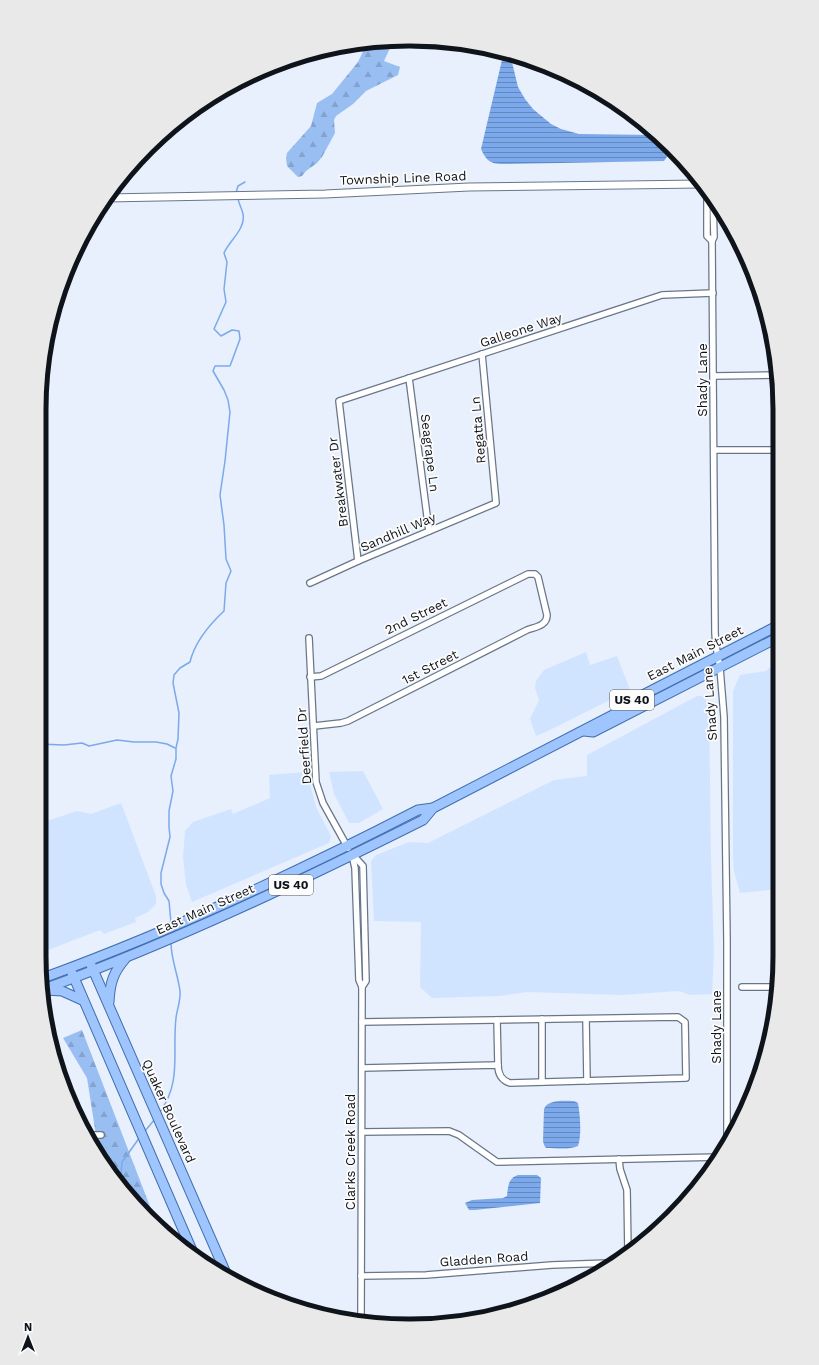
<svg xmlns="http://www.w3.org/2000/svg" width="819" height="1365" viewBox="0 0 819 1365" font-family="'Work Sans',sans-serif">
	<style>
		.built { fill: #d1e4ff }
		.forest { fill: url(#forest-firs) }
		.water { fill: url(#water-rules) }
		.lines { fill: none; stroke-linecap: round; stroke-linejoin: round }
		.stream { stroke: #7ba9eb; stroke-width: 1.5 }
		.minor-casing { stroke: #697688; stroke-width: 8 }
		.tertiary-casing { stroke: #697688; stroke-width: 9 }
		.primary-casing { stroke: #426ead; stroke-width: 11 }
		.minor { stroke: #fff; stroke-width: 5.5 }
		.tertiary { stroke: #fff; stroke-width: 7 }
		.primary { stroke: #9ec5fd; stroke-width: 9 }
		.labels { text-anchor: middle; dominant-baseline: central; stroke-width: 3.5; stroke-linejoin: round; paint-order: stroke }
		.shield { fill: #fcfcfc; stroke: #56595e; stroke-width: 1 }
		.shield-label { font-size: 12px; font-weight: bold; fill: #0f131a }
		.street-label { font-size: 13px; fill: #0f131a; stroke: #fcfcfc }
		.rim { fill: none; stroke: #0f131a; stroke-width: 5 }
	</style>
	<defs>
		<pattern id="forest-firs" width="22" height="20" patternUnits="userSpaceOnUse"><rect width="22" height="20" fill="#99bef2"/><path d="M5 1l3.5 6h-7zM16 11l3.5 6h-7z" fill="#83a2cf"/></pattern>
		<pattern id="water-rules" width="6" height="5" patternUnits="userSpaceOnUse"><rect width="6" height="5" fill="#7ba9eb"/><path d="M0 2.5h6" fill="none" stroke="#6388be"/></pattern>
	</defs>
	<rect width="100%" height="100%" fill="#e7f0fc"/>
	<g class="built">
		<polygon points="586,652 590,665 617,656 630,690 546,732 536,736 530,719 539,700 535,688 536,681 544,670"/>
		<polygon points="779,659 779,889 740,893 734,871 733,856 733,691 740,675 766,671"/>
		<polygon points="697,696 702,696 709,703 711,858 714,952 712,994 690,995 679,991 622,995 527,992 499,996 432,998 420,987 421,922 374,921 371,861 376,855 409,842 428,843 554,780 587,776 587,755"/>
		<polygon points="363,771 383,809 359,823 349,823 334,794 329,772"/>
		<polygon points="307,772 316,807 331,836 329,843 192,902 186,885 183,857 185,831 193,822 231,809 233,814 270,798 269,775"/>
		<polygon points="121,803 156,896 156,904 148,912 135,918 136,922 104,934 100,930 48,950 49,953 39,957 39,834 44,832 41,823 77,811 91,814"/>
	</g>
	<g class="forest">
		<polygon points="401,40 390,48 384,61 400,67 398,75 366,91 353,104 336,116 334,120 335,133 322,157 317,163 306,171 302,176 298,177 287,166 286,158 287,153 311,126 317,103 332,94 358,62 367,43"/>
		<polygon points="82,1030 156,1222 115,1181 98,1148 87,1078 63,1038"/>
	</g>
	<g class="water">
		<path d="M508 56 511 58 518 87 525 99 533 109 551 124 561 129 579 134 653 135 671 151 664 161 505 164C491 164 487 162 481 149L502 60Z"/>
		<path d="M574 1101 578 1103C580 1115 582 1135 578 1146 569 1150 556 1148 546 1148L544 1145 543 1141 544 1109C548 1099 565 1101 574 1101Z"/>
		<path d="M518 1175H537L541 1178 540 1203 475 1210H469L465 1203 472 1200 503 1198 507 1196C508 1187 508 1178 518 1175Z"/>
	</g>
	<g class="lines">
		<g class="stream">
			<polyline points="236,193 238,186 245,182"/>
			<polyline points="39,744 64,745 82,743 89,746 117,740 134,742 156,742 167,744 175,748"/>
			<path d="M171 923 169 901 164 893 161 884V873L170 837 169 827V811L173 791 171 776 176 759V748L178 739 179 713 173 683 174 675 180 668 190 662C195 641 209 625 224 611L226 583 231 571 226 559 224 525 220 495 225 461 230 412 228 400 224 390 213 371 215 366H230L240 339 239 331 232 330 221 336 214 329 226 302 224 289 227 262 224 253C229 241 246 229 243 214 242 209 239 204 238 199"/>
			<path d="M160 1112C182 1081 172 1053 176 1018 177 1009 181 1000 180 991 178 975 171 959 171 943"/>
			<polyline points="145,1131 155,1119"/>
			<polyline points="120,1186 122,1162 140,1137"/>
		</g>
		<defs>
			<g id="minor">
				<polyline points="709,194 707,196 707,236 712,241"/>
				<polyline points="713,201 714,237 712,241 715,633 716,646 720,668 724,717 727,940 727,1143"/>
				<polyline points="714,376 777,375"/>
				<polyline points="409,378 429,531"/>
				<polyline points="714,450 779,450"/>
				<polyline points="358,561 339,401 662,295 713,293"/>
				<polyline points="310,583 358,561 496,503 482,354"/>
				<polyline points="309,638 316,782 323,803 348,848"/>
				<path d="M310 677 321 676 528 574H535L538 577 547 615C547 626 535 627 527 630L348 721 341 723 314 726"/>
				<polyline points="352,855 355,868 359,980 362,987 361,1318"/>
				<polyline points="353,855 363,866 366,981 362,987"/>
				<polyline points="742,987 778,987"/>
				<polyline points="542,1019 542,1082"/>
				<polyline points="586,1019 587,1081"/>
				<polyline points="497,1020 498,1065"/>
				<path d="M362 1022 678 1017 685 1022 686 1078 510 1083C501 1080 498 1074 498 1065L362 1068"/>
				<polyline points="362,1132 449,1131 459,1135 497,1162 720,1157"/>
				<polyline points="91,1135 101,1135"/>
				<polyline points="619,1159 620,1169 627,1190 628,1253"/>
				<polyline points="361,1276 426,1275 552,1265 609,1263"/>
			</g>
			<polyline id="tertiary" points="106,198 325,194 469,187 701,184"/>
			<g id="primary">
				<polyline points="635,699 779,625"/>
				<polyline points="584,731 593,732 779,637"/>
				<polyline points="91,965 225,1271"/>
				<polyline points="72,973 194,1255"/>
				<path d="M43 978C172 931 296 873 418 810L433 808"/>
				<path d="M44 989C175 941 299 882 423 820L433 808 638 702 639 697"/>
				<polyline points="46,990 62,991 82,1000"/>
				<path d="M109 1002C110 983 113 973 125 959"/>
			</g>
		</defs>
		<use href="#minor" class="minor-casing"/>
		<use href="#tertiary" class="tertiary-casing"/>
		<use href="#primary" class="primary-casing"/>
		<use href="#minor" class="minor"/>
		<use href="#tertiary" class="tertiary"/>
		<use href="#primary" class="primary"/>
	</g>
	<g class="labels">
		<g class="shield">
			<rect x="610" y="690" width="44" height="20" rx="3"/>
			<rect x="269" y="875" width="44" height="20" rx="3"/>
		</g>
		<g class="shield-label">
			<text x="632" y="700">US 40</text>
			<text x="291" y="885">US 40</text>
		</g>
		<g class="street-label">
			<text transform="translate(403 178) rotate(-2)">Township Line Road</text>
			<text transform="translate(521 330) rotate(-18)">Galleone Way</text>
			<text transform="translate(702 380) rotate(-90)">Shady Lane</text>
			<text transform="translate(478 430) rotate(-95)">Regatta Ln</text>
			<text transform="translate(430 453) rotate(83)">Seagrape Ln</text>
			<text transform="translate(338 482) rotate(-97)">Breakwater Dr</text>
			<text transform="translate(398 532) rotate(-23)">Sandhill Way</text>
			<text transform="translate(416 616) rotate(-26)">2nd Street</text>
			<text transform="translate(695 653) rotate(-27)">East Main Street</text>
			<text transform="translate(430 667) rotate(-27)">1st Street</text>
			<text transform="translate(710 704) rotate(-94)">Shady Lane</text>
			<text transform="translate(304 746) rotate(-94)">Deerfield Dr</text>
			<text transform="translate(205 909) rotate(-24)">East Main Street</text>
			<text transform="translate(716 1027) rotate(-90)">Shady Lane</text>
			<text transform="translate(169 1111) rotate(66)">Quaker Boulevard</text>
			<text transform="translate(350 1152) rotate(-90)">Clarks Creek Road</text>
			<text transform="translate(484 1259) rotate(-4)">Gladden Road</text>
		</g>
	</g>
	<path d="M0 0H819V1365H0ZM409 46H410A363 363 0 0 1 773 409V956A363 363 0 0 1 410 1319H409A363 363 0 0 1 46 956V409A363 363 0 0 1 409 46Z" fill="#e9e9ea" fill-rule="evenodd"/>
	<path class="rim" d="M409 46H410A363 363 0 0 1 773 409V956A363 363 0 0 1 410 1319H409A363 363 0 0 1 46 956V409A363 363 0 0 1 409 46Z"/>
	<g transform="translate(28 1337)" stroke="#fcfcfc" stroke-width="3" paint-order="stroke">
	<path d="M0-3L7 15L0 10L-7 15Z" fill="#0f131a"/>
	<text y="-6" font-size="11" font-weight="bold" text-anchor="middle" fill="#0f131a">N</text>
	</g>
</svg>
